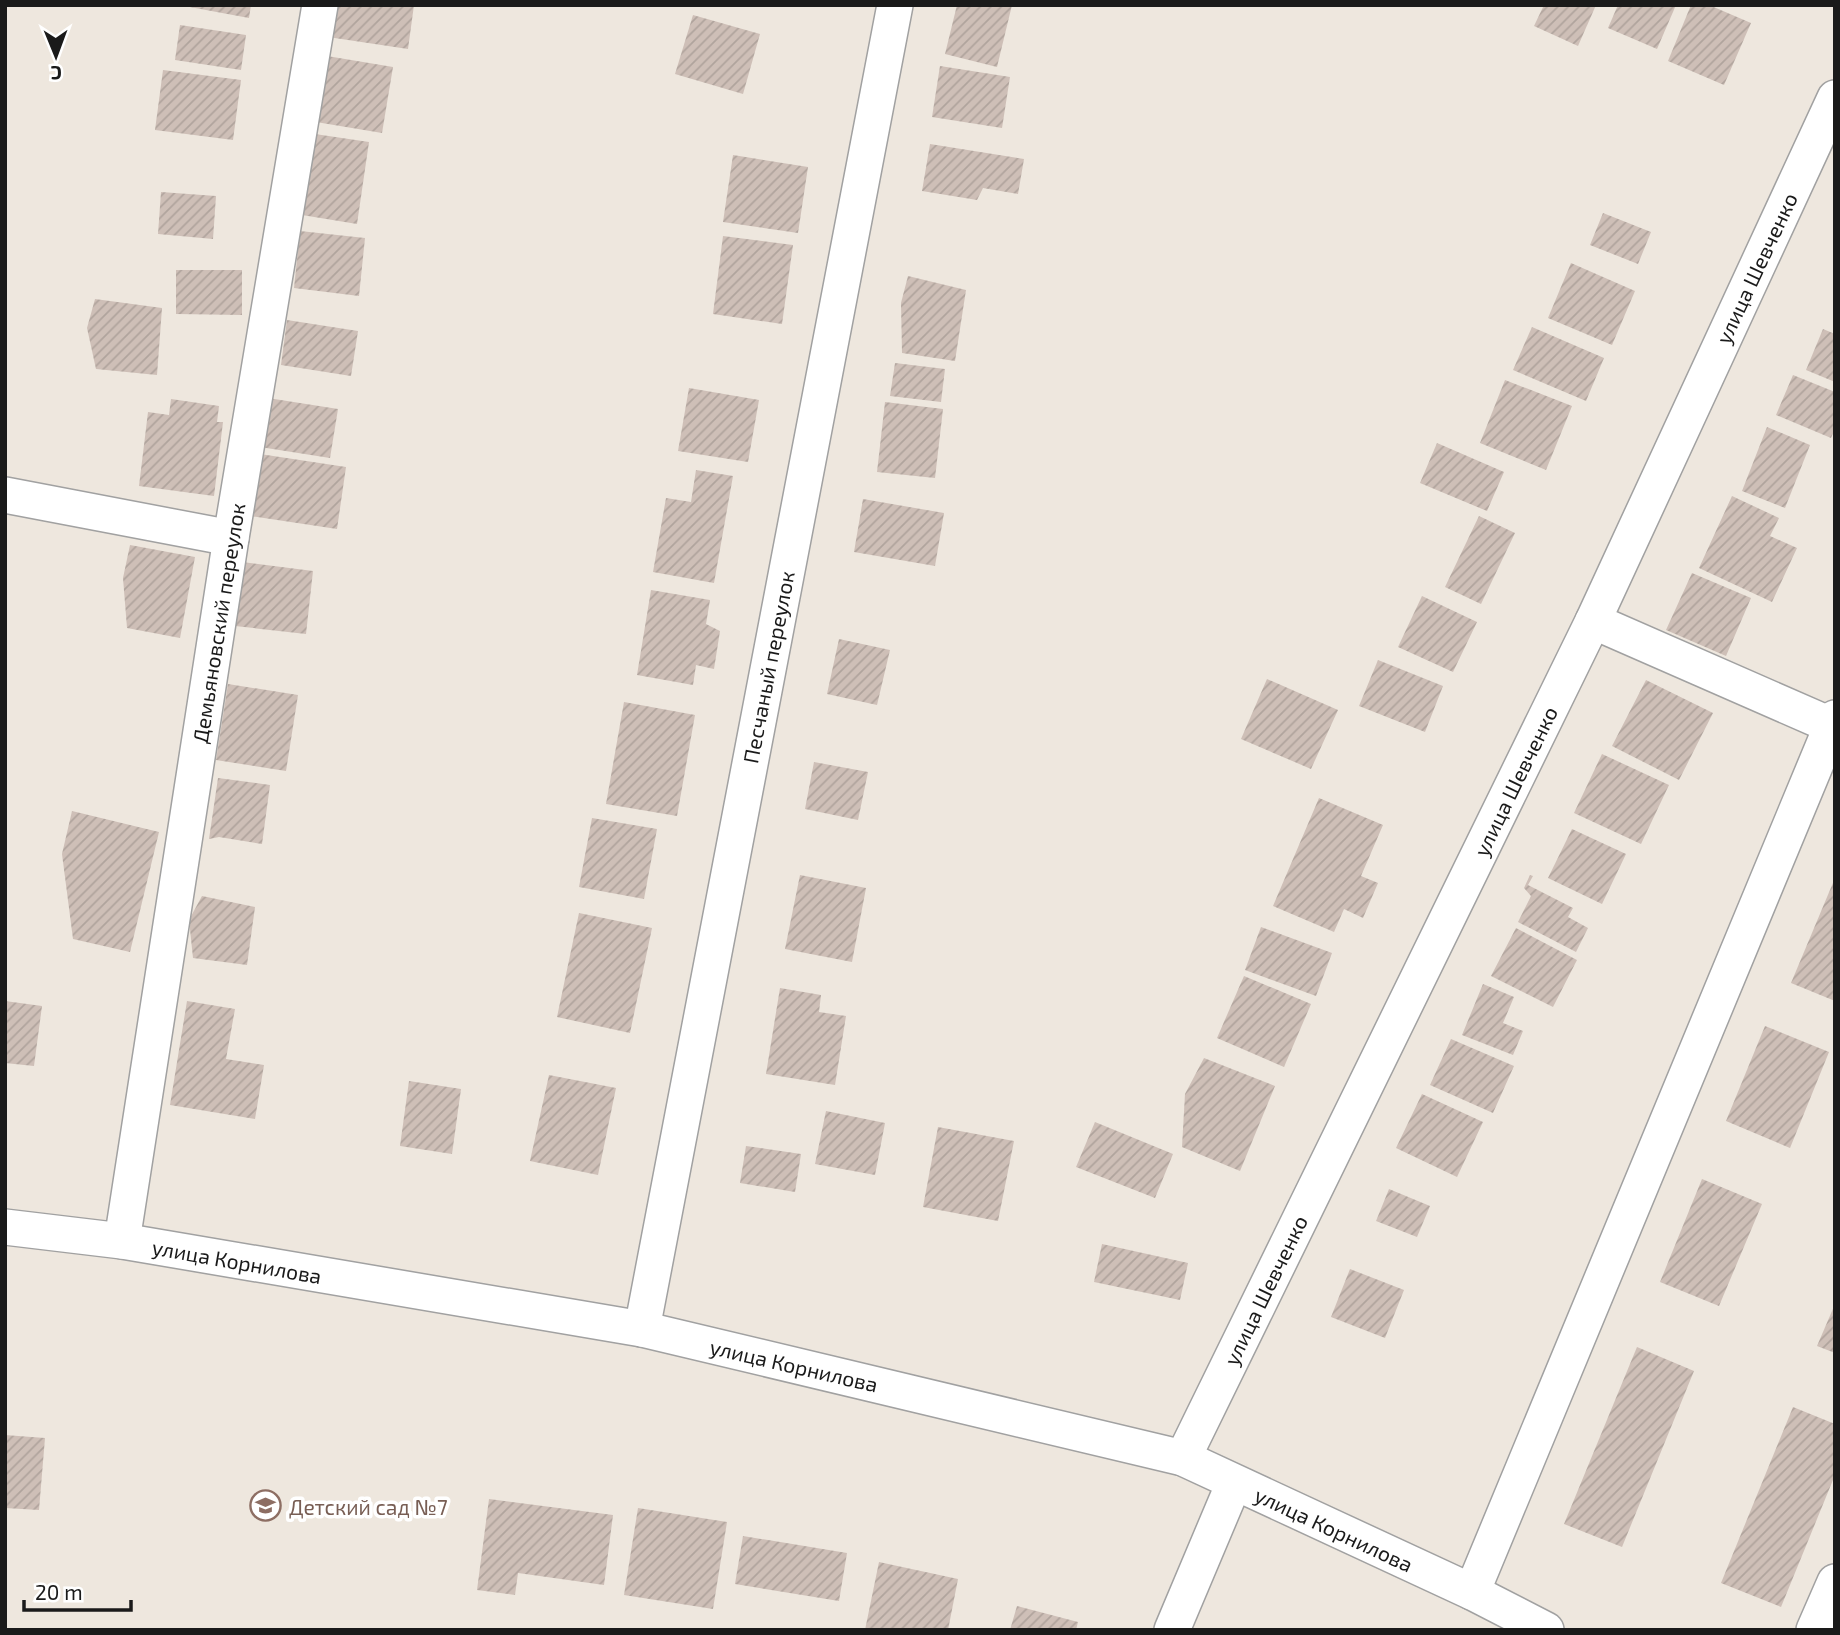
<svg xmlns="http://www.w3.org/2000/svg" width="1840" height="1635" viewBox="0 0 1840 1635" font-family="'Exo 2',sans-serif">
	<style>
		.building { fill: url(#building-hatch) }
		.lines { fill: none; stroke-linecap: round; stroke-linejoin: round }
		.minor-casing { stroke: #a1a1a1; stroke-width: 38 }
		.minor { stroke: #fff; stroke-width: 35 }
		.labels { text-anchor: middle; dominant-baseline: central; stroke-width: 7; stroke-linejoin: round; paint-order: stroke }
		.street-label { font-size: 21px; fill: #1a1a1a; stroke: #fff }
		.education-label { font-size: 21px; fill: #785e54; stroke: #fff; text-anchor: start }
	</style>
	<defs>
		<pattern id="building-hatch" width="6" height="6" patternUnits="userSpaceOnUse" patternTransform="scale(1.75)"><rect width="6" height="6" fill="#cebfb7"/><path d="M-1 1l2-2M0 6l6-6M5 7l2-2" fill="none" stroke="#b0a49d"/></pattern>
	</defs>
	<rect width="100%" height="100%" fill="#eee7de"/>
	<g class="building">
		<polygon points="179,5 251,5 249,18"/>
		<polygon points="333,5 414,5 408,49 328,37"/>
		<polygon points="957,5 1012,5 997,67 945,54"/>
		<polygon points="1544,5 1596,5 1578,46 1534,26"/>
		<polygon points="1618,5 1676,5 1657,49 1608,28"/>
		<polygon points="1691,5 1709,5 1751,23 1724,85 1668,61"/>
		<polygon points="693,15 760,34 743,94 675,74"/>
		<polygon points="180,25 246,35 241,70 175,60"/>
		<polygon points="327,56 393,67 382,133 316,122"/>
		<polygon points="940,66 1010,77 1002,128 932,117"/>
		<polygon points="163,70 241,80 233,140 155,130"/>
		<polygon points="315,134 369,142 357,224 302,215"/>
		<polygon points="930,144 1024,159 1018,194 983,188 977,200 922,191"/>
		<polygon points="733,155 808,167 798,233 723,222"/>
		<polygon points="161,192 216,196 213,239 158,234"/>
		<polygon points="1603,213 1651,232 1638,264 1590,245"/>
		<polygon points="300,231 365,238 359,296 294,288"/>
		<polygon points="723,236 793,245 782,324 713,314"/>
		<polygon points="1571,263 1635,291 1612,345 1548,318"/>
		<polygon points="176,270 242,270 242,315 176,314"/>
		<polygon points="908,276 966,290 955,361 902,353 901,303"/>
		<polygon points="95,299 162,308 157,375 96,369 87,328"/>
		<polygon points="287,320 358,331 351,376 281,365"/>
		<polygon points="1532,327 1604,358 1586,401 1513,370"/>
		<polygon points="1823,329 1835,334 1835,382 1806,370"/>
		<polygon points="895,363 945,369 941,402 890,396"/>
		<polygon points="1793,375 1835,392 1835,429 1831,438 1776,415"/>
		<polygon points="1505,380 1572,406 1546,470 1480,443"/>
		<polygon points="689,388 759,400 748,462 678,451"/>
		<polygon points="268,398 338,409 330,458 260,447"/>
		<polygon points="171,399 219,406 217,422 223,422 214,496 139,486 148,412 169,415"/>
		<polygon points="885,402 943,409 935,478 877,472"/>
		<polygon points="1767,427 1810,445 1785,508 1742,491"/>
		<polygon points="1437,443 1504,472 1487,511 1420,483"/>
		<polygon points="260,454 346,467 337,529 250,516"/>
		<polygon points="696,470 733,476 714,583 653,572 666,498 691,502"/>
		<polygon points="1732,496 1779,518 1770,536 1797,548 1772,602 1699,568"/>
		<polygon points="863,499 944,513 935,566 854,552"/>
		<polygon points="1479,516 1515,533 1481,604 1445,587"/>
		<polygon points="130,545 195,557 180,638 127,628 123,578"/>
		<polygon points="242,562 313,571 306,634 235,626"/>
		<polygon points="1692,573 1751,598 1726,656 1666,630"/>
		<polygon points="651,590 710,600 706,624 720,631 714,669 696,665 693,685 637,675"/>
		<polygon points="1422,596 1477,622 1453,672 1398,647"/>
		<polygon points="839,639 890,650 877,705 827,694"/>
		<polygon points="1378,660 1443,686 1425,732 1359,706"/>
		<polygon points="1267,679 1338,710 1311,769 1241,739"/>
		<polygon points="1646,680 1713,713 1679,780 1612,746"/>
		<polygon points="228,684 298,695 286,771 216,760"/>
		<polygon points="624,702 695,715 677,816 606,804"/>
		<polygon points="1602,754 1669,785 1641,844 1574,813"/>
		<polygon points="814,762 868,772 858,820 805,809"/>
		<polygon points="218,778 270,785 262,844 219,837 209,839"/>
		<polygon points="1319,798 1383,825 1361,876 1378,883 1363,918 1344,909 1334,932 1273,906"/>
		<polygon points="72,811 159,832 130,952 73,939 62,854"/>
		<polygon points="592,818 657,829 644,899 579,887"/>
		<polygon points="1572,829 1626,854 1602,904 1548,878"/>
		<polygon points="800,875 866,888 852,962 785,949"/>
		<polygon points="1530,875 1533,876 1528,885 1573,908 1568,917 1588,928 1576,952 1518,922 1531,896 1524,888"/>
		<polygon points="1835,878 1835,1001 1791,983"/>
		<polygon points="202,896 255,907 247,965 193,958 189,920"/>
		<polygon points="579,913 652,928 630,1033 557,1017"/>
		<polygon points="1261,927 1332,953 1316,996 1245,970"/>
		<polygon points="1516,928 1577,960 1553,1007 1491,976"/>
		<polygon points="1244,976 1311,1004 1284,1067 1217,1038"/>
		<polygon points="1483,984 1514,997 1503,1023 1523,1031 1513,1055 1462,1035"/>
		<polygon points="780,988 821,995 819,1012 846,1016 835,1085 766,1074"/>
		<polygon points="5,1001 42,1006 34,1066 5,1063"/>
		<polygon points="187,1001 235,1009 226,1059 264,1065 255,1119 170,1105"/>
		<polygon points="1765,1026 1829,1052 1790,1148 1726,1121"/>
		<polygon points="1451,1039 1514,1066 1493,1113 1430,1085"/>
		<polygon points="1204,1058 1275,1086 1240,1171 1182,1147 1185,1094"/>
		<polygon points="549,1075 616,1088 598,1175 530,1161"/>
		<polygon points="409,1081 461,1089 452,1154 400,1146"/>
		<polygon points="1422,1094 1483,1122 1457,1177 1396,1148"/>
		<polygon points="826,1111 885,1123 875,1175 815,1164"/>
		<polygon points="1095,1122 1173,1154 1155,1198 1076,1167"/>
		<polygon points="938,1127 1014,1141 998,1221 923,1207"/>
		<polygon points="746,1146 801,1154 795,1192 740,1183"/>
		<polygon points="1702,1179 1762,1204 1719,1306 1660,1282"/>
		<polygon points="1389,1189 1430,1206 1417,1237 1376,1221"/>
		<polygon points="1102,1244 1188,1263 1180,1300 1094,1282"/>
		<polygon points="1350,1269 1404,1290 1385,1338 1331,1317"/>
		<polygon points="1835,1304 1835,1353 1817,1346"/>
		<polygon points="1637,1347 1694,1371 1622,1547 1564,1524"/>
		<polygon points="1793,1407 1835,1424 1835,1475 1781,1607 1721,1583"/>
		<polygon points="5,1435 45,1438 39,1510 5,1508"/>
		<polygon points="489,1499 613,1515 604,1585 518,1573 515,1595 477,1590"/>
		<polygon points="638,1508 727,1522 713,1609 624,1595"/>
		<polygon points="743,1536 847,1553 839,1601 735,1584"/>
		<polygon points="879,1562 958,1579 948,1630 865,1630"/>
		<polygon points="1017,1606 1078,1622 1076,1630 1010,1630"/>
	</g>
	<g class="lines">
		<defs>
			<g id="minor">
				<polyline points="5,495 231,538"/>
				<polyline points="1593,621 1835,727"/>
				<polyline points="5,1227 122,1241 642,1329 1183,1458 1472,1592 1546,1630"/>
				<polyline points="122,1241 231,538 320,5"/>
				<polyline points="642,1329 895,5"/>
				<polyline points="1183,1458 1593,621 1835,98"/>
				<polyline points="1472,1592 1835,718"/>
				<polyline points="1172,1630 1234,1483"/>
				<polyline points="1814,1630 1835,1582"/>
			</g>
		</defs>
		<use href="#minor" class="minor-casing"/>
		<use href="#minor" class="minor"/>
	</g>
	<defs>
		<symbol id="school-ring" viewBox="-11 -11 22 22"><circle r="9.5" fill="#fff" stroke="#8d6e63" stroke-width="1.5"/><path d="M0-5L7-2L0 1L-7-2ZM-4 1L0 2.5L4 1V4Q0 6-4 4Z" fill="#8d6e63"/></symbol>
	</defs>
	<g fill-rule="evenodd">
		<use href="#school-ring" x="248" y="1488" width="35" height="35"/>
	</g>
	<g class="labels">
		<g class="street-label">
			<text transform="translate(1756 268) rotate(-65)">улица Шевченко</text>
			<text transform="translate(218 623) rotate(-81)">Демьяновский переулок</text>
			<text transform="translate(768 667) rotate(-79)">Песчаный переулок</text>
			<text transform="translate(1515 781) rotate(-64)">улица Шевченко</text>
			<text transform="translate(237 1261) rotate(10)">улица Корнилова</text>
			<text transform="translate(1265 1290) rotate(-64)">улица Шевченко</text>
			<text transform="translate(794 1365) rotate(13)">улица Корнилова</text>
			<text transform="translate(1334 1529) rotate(25)">улица Корнилова</text>
		</g>
		<g class="education-label">
			<text x="289" y="1506">Детский сад №7</text>
		</g>
	</g>
	<rect width="1840" height="1635" fill="none" stroke="#1a1a1a" stroke-width="14"/>
	<g transform="translate(56 56) rotate(179)" stroke="#ffffff" stroke-width="5" paint-order="stroke">
	<path d="M0-5L12 26L0 18L-12 26Z" fill="#1a1a1a"/>
	<text y="-10" font-size="19" font-weight="bold" text-anchor="middle" fill="#1a1a1a">С</text>
	</g>
	<path d="M24 1600v10h107v-10" fill="none" stroke="#1a1a1a" stroke-width="3.5"/>
	<text x="35" y="1600" font-size="21" fill="#1a1a1a" stroke="#ffffff" stroke-width="5" paint-order="stroke">20 m</text>
</svg>
